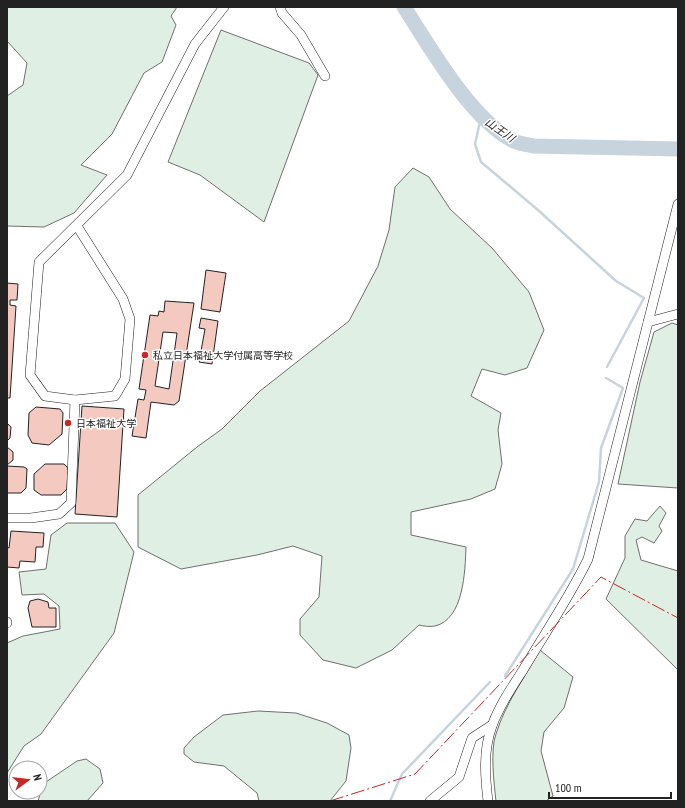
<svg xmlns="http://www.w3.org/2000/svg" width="685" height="808" viewBox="0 0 685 808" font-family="'PT Sans Narrow','Noto Sans JP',sans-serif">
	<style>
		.green { fill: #e0efe3; stroke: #6f6f6f }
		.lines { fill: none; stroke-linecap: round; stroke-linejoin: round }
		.stream { stroke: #c7d3dd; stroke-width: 2.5 }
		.river { stroke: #c7d3dd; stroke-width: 15 }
		.building { fill: #f3c9c0; stroke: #222; fill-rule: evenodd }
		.minor-casing { stroke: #222; stroke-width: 10 }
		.minor { stroke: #fff; stroke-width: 9 }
		.power { stroke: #c62828; stroke-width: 1; stroke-dasharray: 14 3 2 3; stroke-linecap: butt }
		.poi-dot { fill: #c62828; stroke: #fff; stroke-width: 1.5 }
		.labels { text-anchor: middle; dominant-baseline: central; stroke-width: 3; stroke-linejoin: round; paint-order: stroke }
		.poi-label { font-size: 10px; fill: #222; stroke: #fff; text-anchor: start }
		.water-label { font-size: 11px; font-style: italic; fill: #222; stroke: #fff }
	</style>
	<rect width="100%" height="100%" fill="#fff"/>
	<g class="green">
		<polygon points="7,7 177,7 171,16 176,25 162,62 144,73 112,134 81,165 107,175 74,213 44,227 7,226 7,96 23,85 27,63 7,41"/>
		<polygon points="221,30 309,63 318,75 264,222 200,175 168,162"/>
		<path d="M413 168 429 177 450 209 492 248 529 292 544 330 527 368 505 375 482 369 471 396 501 413 498 430 502 464 495 489 471 499 411 512V535L466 547C465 571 464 619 435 626 430 627 423 626 419 625L392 650 356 668 323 660 300 635V619L319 597 322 556 293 546 257 555 181 569 138 547V495L197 447 222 429 260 391 349 321 378 266 389 230 395 187Z"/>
		<polygon points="672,323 678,325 678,488 618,484 640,382 654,332"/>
		<polygon points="660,506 666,513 659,526 662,531 654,543 642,537 636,540 641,560 678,571 678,670 606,599 625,558 625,536 635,519 647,521"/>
		<polygon points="67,523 115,523 134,552 114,633 41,734 24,746 7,773 7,643 23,636 60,629 59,606 44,594 22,595 19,572 46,569 51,535"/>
		<path d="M540 650 573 677 564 708 544 732 541 751 553 796 546 801H496C494 783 490 750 496 734 505 704 525 677 540 650Z"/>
		<polygon points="258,711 296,713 327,723 349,735 351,748 346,781 330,801 259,801 257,793 224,766 194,762 184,754 184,748 194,737 223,715"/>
		<polygon points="86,759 100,769 103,783 87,801 38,801 43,784 77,761"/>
	</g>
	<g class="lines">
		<g class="stream">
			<polyline points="481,117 475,144 481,162 538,210 616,281 644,298 607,367"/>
			<polyline points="505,676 573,569 599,482 601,448 623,388 606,378"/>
			<polyline points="390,801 402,774 490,682"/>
		</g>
		<path class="river" d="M404 7C430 47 470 118 512 140 518 144 526 144 533 146L678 149"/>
	</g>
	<g class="building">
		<polygon points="206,270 226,273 220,312 201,309"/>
		<polygon points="7,283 18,284 17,300 10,300 10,305 16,306 10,398 7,398"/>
		<path d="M165 301 194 303 179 401 174 405 151 402 146 438 132 436 138 399 144 400 146 390 139 389 150 315 158 316 159 311 164 312ZM163 332 177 333 169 389 155 386Z"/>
		<polygon points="201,318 218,321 212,364 199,362 205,329 199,328"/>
		<polygon points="82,406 124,409 117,517 75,514"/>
		<polygon points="36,407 60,409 63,413 62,434 49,445 32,443 28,435 29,413"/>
		<polygon points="7,423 11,427 10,438 7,441"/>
		<polygon points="7,447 13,452 13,460 7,465"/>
		<polygon points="45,464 64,464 68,468 67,489 61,495 41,495 34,490 34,474"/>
		<polygon points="7,466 24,467 27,469 26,488 21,493 7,493"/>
		<polygon points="11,531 44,533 43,547 36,547 35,562 20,561 19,568 7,567 7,547 9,548"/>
		<polygon points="38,599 48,602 49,608 56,608 56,627 32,627 28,608 30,601"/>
	</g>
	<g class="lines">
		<defs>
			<g id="minor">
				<polyline points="280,7 282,13 301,35 325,76"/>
				<polyline points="77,226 123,299 130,319 125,379 115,396 75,400 45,396 30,375 39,262 127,175 195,44 224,7"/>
				<polyline points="648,322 678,314"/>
				<polyline points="7,518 31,518 59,514 71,503 75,400"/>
				<polyline points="7,622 7,623"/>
				<polyline points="430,801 459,777 472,738 492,725"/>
				<path d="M488 801C485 776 483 750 492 726 499 706 512 687 523 670 545 633 569 598 588 559L678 204"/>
			</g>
		</defs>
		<use href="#minor" class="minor-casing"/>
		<use href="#minor" class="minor"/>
		<polyline class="power" points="330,801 415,774 601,577 678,618"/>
	</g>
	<g class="poi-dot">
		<circle cx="145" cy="355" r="4"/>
		<circle cx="68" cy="423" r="4"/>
	</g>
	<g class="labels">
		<g class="poi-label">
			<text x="153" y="355">私立日本福祉大学付属高等学校</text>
			<text x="76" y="423">日本福祉大学</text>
		</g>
		<g class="water-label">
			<text transform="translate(500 130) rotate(34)">山王川</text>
		</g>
	</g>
	<rect width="685" height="808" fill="none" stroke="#222222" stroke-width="16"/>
	<g transform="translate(28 780) rotate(75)"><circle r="19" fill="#ffffff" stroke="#a7a7a7"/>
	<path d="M0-3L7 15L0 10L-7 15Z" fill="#c62828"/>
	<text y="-6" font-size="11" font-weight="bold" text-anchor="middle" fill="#222222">N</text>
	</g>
	<path d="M549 792v6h122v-6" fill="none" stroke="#222222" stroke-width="2"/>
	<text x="555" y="792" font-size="12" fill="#222222" stroke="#ffffff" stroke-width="3" paint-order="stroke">100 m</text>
</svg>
